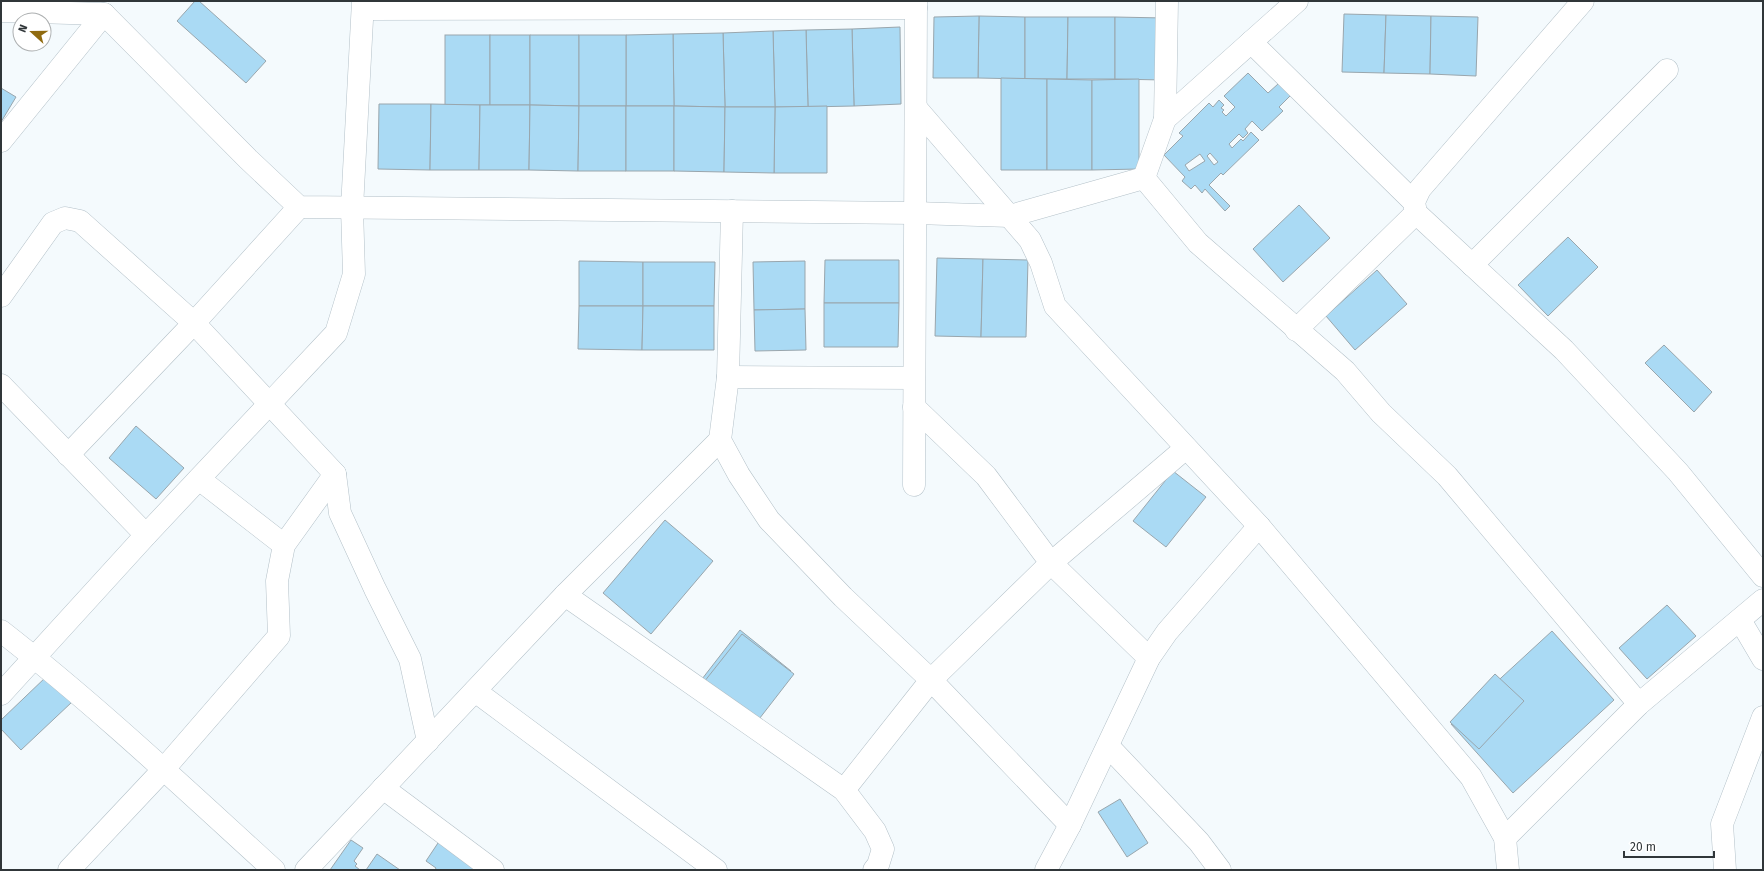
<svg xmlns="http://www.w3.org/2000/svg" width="1764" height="871" viewBox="0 0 1764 871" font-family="'Fira Sans',sans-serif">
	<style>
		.building { fill: #aadaf4; stroke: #99a6ad; fill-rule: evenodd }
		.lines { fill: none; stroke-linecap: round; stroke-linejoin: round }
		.minor-casing { stroke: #b3c0c8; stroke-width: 23 }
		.minor { stroke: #fff; stroke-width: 22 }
	</style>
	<rect width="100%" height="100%" fill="#f4fafd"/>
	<g class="building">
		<polygon points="195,1 199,1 266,61 246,83 177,21"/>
		<polygon points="1344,14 1386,15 1384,73 1342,72"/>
		<polygon points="1386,15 1431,16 1430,74 1384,73"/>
		<polygon points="979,16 1025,17 1025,79 978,78"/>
		<polygon points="979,16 978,78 933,78 934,17"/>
		<polygon points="1431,16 1478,17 1476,76 1430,74"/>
		<polygon points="1025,17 1068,17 1067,79 1025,79"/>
		<polygon points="1068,17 1115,17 1115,79 1067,79"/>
		<polygon points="1115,17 1164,18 1163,80 1115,79"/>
		<polygon points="900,27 901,104 854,106 852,29"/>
		<polygon points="852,29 854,106 808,107 806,30"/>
		<polygon points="806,30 808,107 775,107 773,31"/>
		<polygon points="773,31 775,107 725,107 723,33"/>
		<polygon points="723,33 725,107 674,106 673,34"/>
		<polygon points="673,34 674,106 626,106 626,35"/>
		<rect x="445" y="35" width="45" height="70"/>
		<rect x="490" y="35" width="40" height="70"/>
		<polygon points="530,35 579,35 579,106 530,105"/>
		<rect x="579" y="35" width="47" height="71"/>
		<path d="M1259 64 1295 91 1279 107 1283 111 1262 131 1252 121 1245 129 1248 133 1243 138 1239 134 1229 144 1232 148 1241 139 1243 141 1251 132 1259 140 1223 175 1221 173 1209 185 1230 206 1225 211 1205 189 1202 193 1195 185 1191 189 1182 181 1185 177 1164 155 1183 136 1179 133 1209 103 1213 107 1219 100 1224 105 1221 108 1224 110 1222 112 1226 116 1235 107 1224 96 1248 73 1268 93 1278 84ZM1210 153 1218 162 1214 165 1207 156ZM1200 154 1205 161 1189 171 1185 165Z"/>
		<polygon points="1001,78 1047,79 1047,170 1001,170"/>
		<polygon points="1047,79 1092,80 1092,170 1047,170"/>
		<polygon points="1139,79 1139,169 1092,170 1092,80"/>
		<polygon points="1,88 16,97 1,122"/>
		<polygon points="379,104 431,104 430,170 378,169"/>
		<polygon points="431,104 480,105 479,170 430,170"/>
		<polygon points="480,105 530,105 529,170 479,170"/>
		<polygon points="530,105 579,106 578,171 529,170"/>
		<polygon points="579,106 626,106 626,171 578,171"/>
		<rect x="626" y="106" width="48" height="65"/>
		<polygon points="674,106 725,107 724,172 674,171"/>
		<polygon points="827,106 827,173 774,173 775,107"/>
		<polygon points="725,107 775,107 774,173 724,172"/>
		<polygon points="1299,205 1330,238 1283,282 1253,249"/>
		<polygon points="1568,237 1598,267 1548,316 1518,285"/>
		<polygon points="937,258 983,259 981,337 935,336"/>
		<polygon points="983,259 1028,260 1026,337 981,337"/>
		<polygon points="825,260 899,260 899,303 824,303"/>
		<polygon points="579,261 643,262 643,306 579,306"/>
		<polygon points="805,261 805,309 754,310 753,262"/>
		<polygon points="643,262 715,262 714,306 643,306"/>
		<polygon points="1377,270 1407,304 1355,350 1326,316"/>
		<polygon points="824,303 899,303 898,347 824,347"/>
		<polygon points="579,306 643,306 642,350 578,349"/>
		<polygon points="643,306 714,306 714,350 642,350"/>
		<polygon points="805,309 806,350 755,351 754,310"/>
		<polygon points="1664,345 1712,392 1694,412 1645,363"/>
		<polygon points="136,426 184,468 156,499 109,458"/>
		<polygon points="1173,471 1206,497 1166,547 1133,521"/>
		<polygon points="665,520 713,561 651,634 603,593"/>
		<polygon points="1667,605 1696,636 1647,679 1619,648"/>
		<polygon points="740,630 791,671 753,720 702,679"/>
		<polygon points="1552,631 1614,700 1513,793 1451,724"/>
		<polygon points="742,634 794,674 756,723 704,682"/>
		<polygon points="1495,674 1524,701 1479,749 1450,722"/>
		<polygon points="47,676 72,702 21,750 1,729 1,720"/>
		<polygon points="1120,799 1148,843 1127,857 1098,812"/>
		<polygon points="351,840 363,848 354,861 357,864 355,866 360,870 330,870"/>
		<polygon points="440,840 475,870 435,870 436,868 426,861"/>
		<polygon points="377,854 400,870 366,870"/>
	</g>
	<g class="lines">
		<defs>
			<g id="minor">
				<polyline points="1583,1 1420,189 1414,202 1416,213 1564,350 1678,472 1763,576"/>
				<polyline points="363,9 916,8"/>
				<polyline points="1,11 104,14 248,159 299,207 915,213 1010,216 1144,178"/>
				<polyline points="1251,42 1414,202"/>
				<polyline points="916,108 1030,240 1041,263 1055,306 1259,526 1471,777 1505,838 1508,870"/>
				<polyline points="1165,119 1297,1"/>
				<polyline points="1,141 104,14"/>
				<polyline points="1144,178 1198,243 1345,371 1381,413 1447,476 1639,704"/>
				<polyline points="1144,178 1165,119 1167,1"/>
				<polyline points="732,211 728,377 720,440 739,475 769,520 843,597 931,680 844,790"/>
				<polyline points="1472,265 1667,70"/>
				<polyline points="1,296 53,223 65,218 80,221 194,323 335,474 340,513 375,589 410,659 428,741"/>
				<polyline points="1296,330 1416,213"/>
				<polyline points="728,377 914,378"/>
				<polyline points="1,385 146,535"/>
				<polyline points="914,407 986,476 1051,563 931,680 1070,825"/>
				<polyline points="68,455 194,323 299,207"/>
				<polyline points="199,479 284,545"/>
				<polyline points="914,485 916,1"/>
				<polyline points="565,595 844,790 875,831 883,849 878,865 874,870"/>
				<polyline points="1740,620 1763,659"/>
				<path d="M1 631C96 705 185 789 274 870"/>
				<polyline points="1149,658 1051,563 1186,448"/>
				<polyline points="475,691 716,870"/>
				<polyline points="1,694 146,535 336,333 354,274 352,208 363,1"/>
				<polyline points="1108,746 1199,842 1220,870"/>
				<polyline points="383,788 493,870"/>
				<polyline points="1505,838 1639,704 1763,600"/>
				<polyline points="69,870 163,770 279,636 277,581 284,545 335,474"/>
				<polyline points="306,870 565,595 720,440"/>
				<polyline points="1046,870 1070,825 1149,658 1167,632 1259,526"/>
				<polyline points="1725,870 1722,824 1763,717"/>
			</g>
		</defs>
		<use href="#minor" class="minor-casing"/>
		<use href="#minor" class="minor"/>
	</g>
	<rect width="1764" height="871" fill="none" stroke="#303639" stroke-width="4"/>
	<g transform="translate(32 32) rotate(291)"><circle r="19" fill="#ffffff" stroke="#acafb0"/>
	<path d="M0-3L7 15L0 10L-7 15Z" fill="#906b10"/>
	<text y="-6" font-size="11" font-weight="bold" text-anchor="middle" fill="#303639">N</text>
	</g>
	<path d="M1624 851v6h90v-6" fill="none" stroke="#303639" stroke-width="2"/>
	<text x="1630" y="851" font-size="12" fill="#303639" stroke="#ffffff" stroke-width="3" paint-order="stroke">20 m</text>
</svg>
